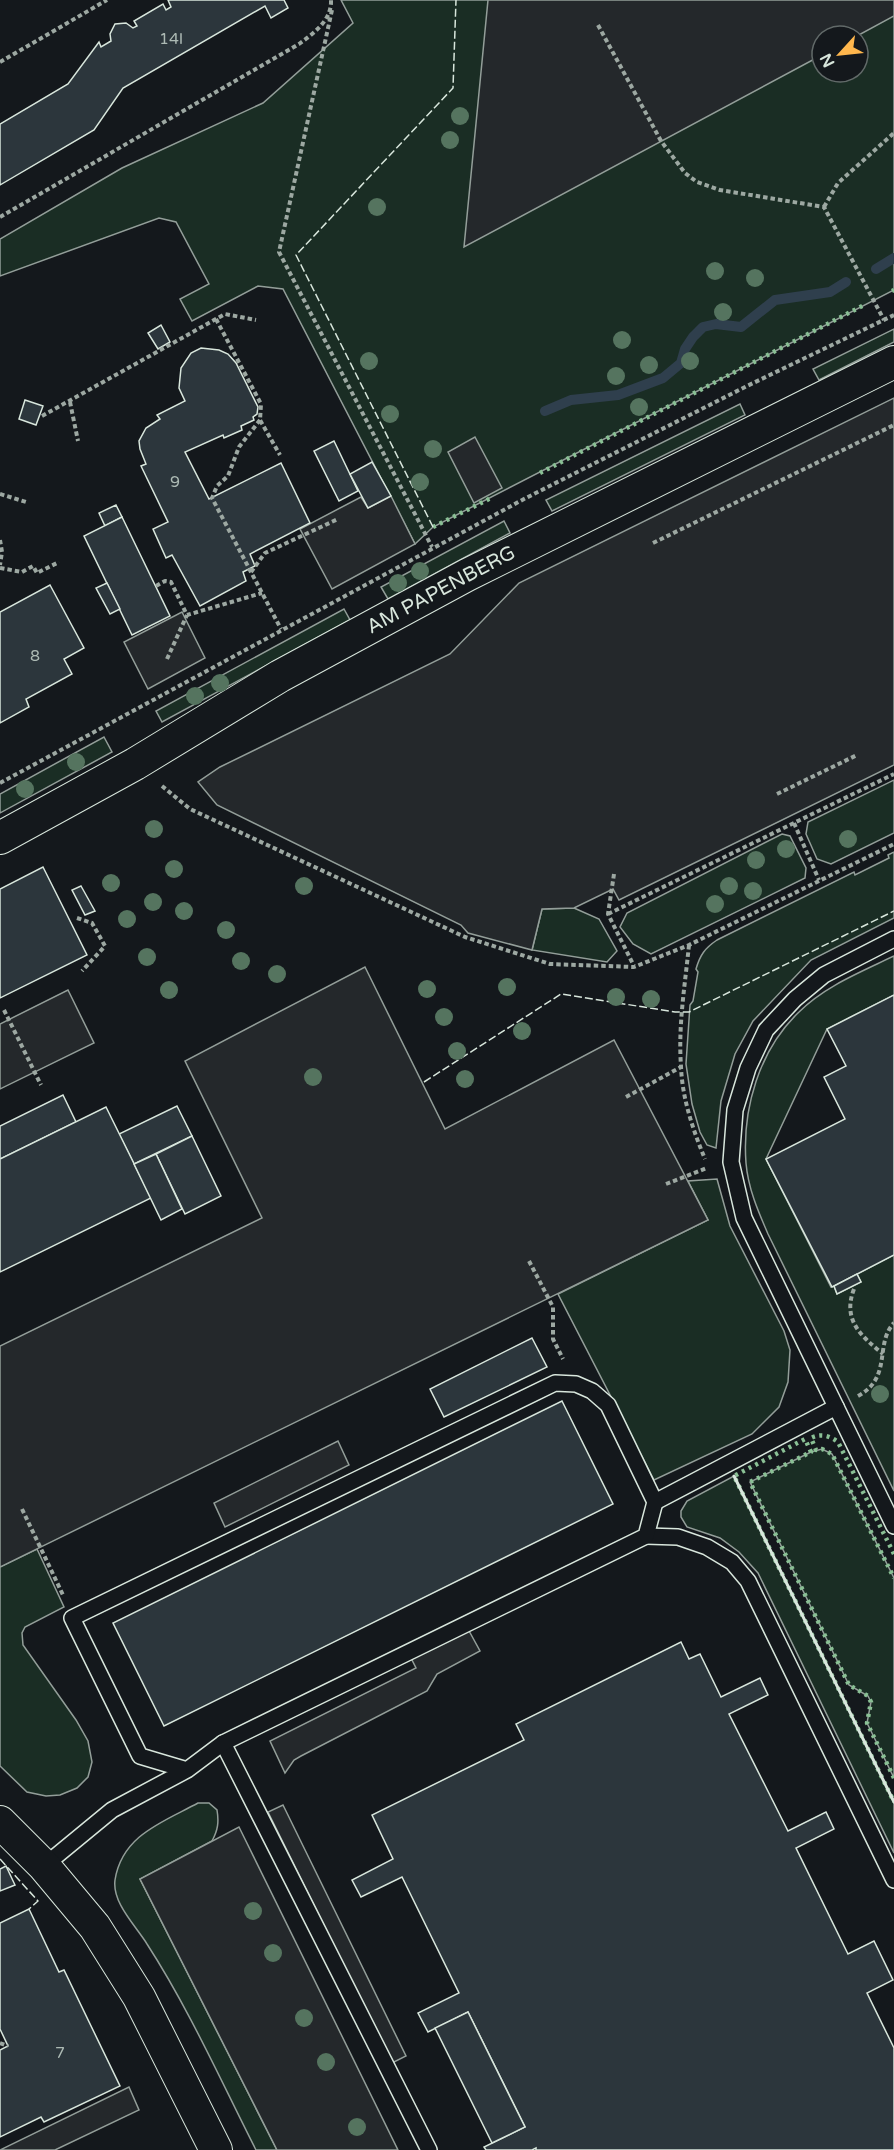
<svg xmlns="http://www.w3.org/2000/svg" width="894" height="2150" viewBox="0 0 894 2150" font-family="'Varela Round',sans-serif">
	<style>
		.green { fill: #1a2d24; stroke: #939e99; stroke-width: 1.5; fill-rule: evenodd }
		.parking { fill: #24282b; stroke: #939e99; stroke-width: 1.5 }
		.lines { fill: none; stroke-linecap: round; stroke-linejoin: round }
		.stream { stroke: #2f3f4d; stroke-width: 10 }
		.building { fill: #2c363c; stroke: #d8e6dc; stroke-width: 1.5 }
		.lane-casing { stroke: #d8e6dc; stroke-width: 18 }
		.street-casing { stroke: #d8e6dc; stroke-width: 34 }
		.path { stroke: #9da8a2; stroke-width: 4; stroke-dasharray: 4.5 3; stroke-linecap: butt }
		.lane { stroke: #14181c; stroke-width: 15 }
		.street { stroke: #14181c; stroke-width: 32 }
		.hedge { stroke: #8ac095; stroke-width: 4.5; stroke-dasharray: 3 4.5; stroke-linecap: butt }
		.fence { stroke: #d8e6dc; stroke-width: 1.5; stroke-dasharray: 8 3; stroke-linecap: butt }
		.wall { stroke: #d8e6dc; stroke-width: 3 }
		.tree { fill: #55745f }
		.labels { text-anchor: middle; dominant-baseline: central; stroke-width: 4.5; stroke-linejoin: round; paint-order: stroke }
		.number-label { font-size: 16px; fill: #adbab4 }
		.street-label { font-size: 20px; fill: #d8e6dc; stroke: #14181c }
	</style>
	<rect width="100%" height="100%" fill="#14181c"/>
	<g class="green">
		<path d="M341 0H894V290L433 527 415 544 283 289 258 286 192 321 180 299 209 284 176 222 159 218 0 276V239L122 168 263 103 353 23ZM822 36H858V72H822Z"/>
		<polygon points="894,329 894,342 819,380 813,369"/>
		<polygon points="740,404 745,415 552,511 546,500"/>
		<polygon points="504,521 510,533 388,599 381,587"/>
		<polygon points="344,609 350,620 162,722 156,711"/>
		<polygon points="104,737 112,752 0,813 0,794"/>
		<polygon points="894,780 894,833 831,864 817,859 806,834 808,822"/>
		<polygon points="782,834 790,836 806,868 805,878 651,954 633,944 620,927 627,913"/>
		<path d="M894 852V918L811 960 753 1021 735 1054 721 1101 716 1148 707 1145 700 1132 692 1104 686 1064 690 1005 693 1001 698 972 696 969C700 955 705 948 717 940L854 872 855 875 889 858 888 855Z"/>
		<polygon points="574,908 599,919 617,951 607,962 532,950 542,909"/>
		<path d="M894 956V995L827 1029 766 1159 831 1287 834 1286 837 1294 861 1282 857 1274 894 1255V1491L768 1234C758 1211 748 1188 746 1163 742 1109 759 1050 799 1012 825 986 861 972 894 956Z"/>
		<polygon points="717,1179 730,1226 784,1331 790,1350 788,1382 779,1407 752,1434 654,1480 558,1294 708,1220 688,1181"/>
		<polygon points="822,1449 832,1454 894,1578 894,1778 867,1723 871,1702 868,1696 849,1685 750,1482 811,1452"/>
		<polygon points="734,1476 894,1802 894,1853 758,1573 739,1552 720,1538 687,1527 681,1517 681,1511 687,1501"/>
		<polygon points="37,1549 64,1607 25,1627 22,1633 23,1645 76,1720 88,1741 92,1762 88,1777 77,1788 60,1795 46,1796 27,1792 0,1766 0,1567"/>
		<path d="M198 1803H209L217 1810C219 1822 218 1830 212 1841L140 1879 277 2150H256C221 2081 189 2009 147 1944 136 1926 112 1903 115 1880 122 1835 163 1822 198 1803Z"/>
	</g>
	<g class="parking">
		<polygon points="488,0 894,0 894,16 857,36 822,36 822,55 464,247"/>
		<polygon points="894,398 894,765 619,900 613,889 574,908 542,909 532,950 468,933 461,925 217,805 198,782 220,767 450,654 519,583"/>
		<polygon points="475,437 502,488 474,503 448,452"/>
		<polygon points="391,496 415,544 332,589 300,529 361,497 368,508"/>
		<polygon points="182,612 205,658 148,689 124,642"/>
		<polygon points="365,967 445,1129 614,1040 708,1220 0,1567 0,1346 262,1218 185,1061"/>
		<polygon points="68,990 94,1043 0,1089 0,1024"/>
		<polygon points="338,1441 349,1465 225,1527 214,1503"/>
		<polygon points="468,1629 480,1651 437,1674 427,1691 301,1756 294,1760 285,1773 270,1741 416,1668 411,1658"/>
		<polygon points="283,1805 406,2056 392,2063 268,1812"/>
		<polygon points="239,1827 398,2150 277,2150 140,1879"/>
		<polygon points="129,2087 139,2110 55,2150 0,2150"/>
	</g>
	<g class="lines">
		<g class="stream">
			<polyline points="876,269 894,258"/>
			<polyline points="545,411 571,400 618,395 663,378 681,363 685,349 693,337 703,327 716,324 741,327 775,300 830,292 846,282"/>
		</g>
	</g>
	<g class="building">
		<polygon points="168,0 284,0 288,8 271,18 265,6 123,88 94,130 0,185 0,124 68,84 99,42 101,47 111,41 110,34 115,24 126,23 133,28 137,26 134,21 163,4 166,10 171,7"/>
		<polygon points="161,325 170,342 158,349 148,333"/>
		<polygon points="201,348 219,350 228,354 236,363 258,407 257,414 253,417 254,420 241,426 242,430 224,438 223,435 185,452 209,499 281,463 310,523 250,554 255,566 243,572 246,581 200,606 172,555 166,558 153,529 168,522 141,466 146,464 140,449 139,441 146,428 160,419 157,415 185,401 179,388 181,368 191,353"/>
		<polygon points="25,400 43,406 36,425 19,419"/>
		<polygon points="334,441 358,491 339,501 314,451"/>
		<polygon points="372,462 391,496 368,508 350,474"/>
		<polygon points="116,505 122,517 105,526 99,513"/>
		<polygon points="122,517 170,616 132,635 84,536"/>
		<polygon points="107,583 120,609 110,614 96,588"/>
		<polygon points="50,585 84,648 64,659 72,674 26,699 29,707 0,723 0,612"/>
		<polygon points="43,867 87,955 0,998 0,889"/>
		<polygon points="81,886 95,911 85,915 72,890"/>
		<polygon points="894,995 894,1255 832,1287 766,1159 845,1119 824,1077 846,1066 827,1029"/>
		<polygon points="63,1095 76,1122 0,1159 0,1126"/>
		<polygon points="177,1106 192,1136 134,1164 119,1134"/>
		<polygon points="106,1107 151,1198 0,1272 0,1159"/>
		<polygon points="192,1136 221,1196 185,1214 156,1154"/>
		<polygon points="156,1154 182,1209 161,1220 134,1164"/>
		<polygon points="857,1274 861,1282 837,1294 834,1286"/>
		<polygon points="532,1338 547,1367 444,1417 430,1389"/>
		<polygon points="562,1401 613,1504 164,1726 113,1623"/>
		<polygon points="681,1642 689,1659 700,1654 721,1697 760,1678 768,1695 729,1714 788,1831 826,1812 834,1829 796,1848 848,1954 874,1941 893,1980 867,1993 894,2048 894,2150 536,2150 536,2148 532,2150 486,2150 484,2147 525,2127 468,2012 428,2032 418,2013 459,1993 402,1877 361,1897 352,1880 393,1859 372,1815 524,1740 516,1724"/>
		<polygon points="6,1866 15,1885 0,1891 0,1869"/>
		<polygon points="29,1909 59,1972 64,1970 120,2086 44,2122 41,2117 0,2137 0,2050 8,2046 0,2029 0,1923"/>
		<polygon points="468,2012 525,2127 492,2143 435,2028"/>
	</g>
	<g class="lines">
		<defs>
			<g id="lane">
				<polyline points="894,939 824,975 795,999 766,1030 748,1068 735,1110 731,1162 744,1218 894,1526"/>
				<polyline points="655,1502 836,1407"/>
				<polyline points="646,1536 678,1537 707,1547 732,1562 748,1581 894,1880"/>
				<polyline points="223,1743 429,2150"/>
				<polyline points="44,1866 112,1810 187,1770 223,1743 646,1536 655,1502 608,1405 592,1391 576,1384 555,1383 72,1618 140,1756 187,1770"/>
			</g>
			<g id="street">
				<polyline points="0,838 135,764 280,676 467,575 894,362"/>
				<polyline points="0,1822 44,1866 95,1927 139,1997 216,2150"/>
			</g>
		</defs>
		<use href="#lane" class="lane-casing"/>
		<use href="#street" class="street-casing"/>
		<g class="path">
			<polyline points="332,10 279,252 432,547"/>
			<polyline points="598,25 661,141 685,173 697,182 720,190 824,207 884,320"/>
			<polyline points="0,62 107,0"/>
			<polyline points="824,207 838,183 894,133"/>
			<path d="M0 217 299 44C314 33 332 20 331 0"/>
			<polyline points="216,319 261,404 260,420 280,455"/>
			<polyline points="70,402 78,441"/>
			<polyline points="42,416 225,314 256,320"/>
			<polyline points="260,420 239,447 228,476 217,486 212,498 281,629"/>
			<polyline points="0,494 26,502"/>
			<polyline points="0,540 2,552 0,565"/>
			<polyline points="653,543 894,425"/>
			<polyline points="0,568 22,572 33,566 37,573 59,562"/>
			<polyline points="251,572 265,553 338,519"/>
			<polyline points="156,586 165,581 171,582 187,615 262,593"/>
			<polyline points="167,659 187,615"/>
			<polyline points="0,783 524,499 747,386 894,315"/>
			<polyline points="162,786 190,809 465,937 550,964 634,967 689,945 894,844"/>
			<polyline points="777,794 857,755"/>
			<polyline points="794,823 819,880"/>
			<polyline points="614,874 608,914 634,966"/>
			<polyline points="608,914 894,774"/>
			<polyline points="77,918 92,923 105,946 82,971"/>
			<path d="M689 945C685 985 678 1026 681 1066 682 1098 693 1130 705 1159"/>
			<polyline points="4,1010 41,1085"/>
			<polyline points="626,1097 681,1067"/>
			<polyline points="666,1184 707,1168"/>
			<polyline points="529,1261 553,1307 553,1339 563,1359"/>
			<path d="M854 1289C842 1320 861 1336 883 1354"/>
			<path d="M858 1396C893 1377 874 1344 894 1323"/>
			<polyline points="22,1509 63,1595"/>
			<polyline points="0,2043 8,2046"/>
		</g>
		<use href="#lane" class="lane"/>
		<use href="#street" class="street"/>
		<g class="hedge">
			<polyline points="892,291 894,290"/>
			<polyline points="540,473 866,304"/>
			<polyline points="433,527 491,498"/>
			<path d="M894 1554 838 1442C830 1436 821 1433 811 1438L816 1450 822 1449 832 1454 894 1578"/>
			<polyline points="894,1778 867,1723 871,1702 868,1696 849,1685 750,1482 811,1452 805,1439 734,1476 894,1802"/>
		</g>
		<g class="fence">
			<polyline points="433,527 296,255 453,88 456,0"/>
			<polyline points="424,1082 561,994 675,1012 689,1012 894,911"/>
			<polyline points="0,1859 38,1901 29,1909"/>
		</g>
		<polyline class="wall" points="734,1476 894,1802"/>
	</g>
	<g class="tree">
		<circle cx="460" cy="116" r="9"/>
		<circle cx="450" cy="140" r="9"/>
		<circle cx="377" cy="207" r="9"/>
		<circle cx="715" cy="271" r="9"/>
		<circle cx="755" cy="278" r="9"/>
		<circle cx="723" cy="312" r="9"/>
		<circle cx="622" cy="340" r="9"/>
		<circle cx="369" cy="361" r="9"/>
		<circle cx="690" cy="361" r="9"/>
		<circle cx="649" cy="365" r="9"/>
		<circle cx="616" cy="376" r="9"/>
		<circle cx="639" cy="407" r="9"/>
		<circle cx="390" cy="414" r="9"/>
		<circle cx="433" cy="449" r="9"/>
		<circle cx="420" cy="482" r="9"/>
		<circle cx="420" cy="571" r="9"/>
		<circle cx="398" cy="583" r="9"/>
		<circle cx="220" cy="683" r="9"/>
		<circle cx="195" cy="696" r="9"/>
		<circle cx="76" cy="762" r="9"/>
		<circle cx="25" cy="789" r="9"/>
		<circle cx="154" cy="829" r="9"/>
		<circle cx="848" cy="839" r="9"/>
		<circle cx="786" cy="849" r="9"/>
		<circle cx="756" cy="860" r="9"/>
		<circle cx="174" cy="869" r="9"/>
		<circle cx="111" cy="883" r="9"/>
		<circle cx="304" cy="886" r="9"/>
		<circle cx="729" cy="886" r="9"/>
		<circle cx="753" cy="891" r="9"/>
		<circle cx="153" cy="902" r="9"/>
		<circle cx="715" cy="904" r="9"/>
		<circle cx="184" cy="911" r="9"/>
		<circle cx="127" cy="919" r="9"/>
		<circle cx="226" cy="930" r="9"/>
		<circle cx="147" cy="957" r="9"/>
		<circle cx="241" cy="961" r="9"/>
		<circle cx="277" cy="974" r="9"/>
		<circle cx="507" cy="987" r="9"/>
		<circle cx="427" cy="989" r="9"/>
		<circle cx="169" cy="990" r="9"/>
		<circle cx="616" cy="997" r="9"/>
		<circle cx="651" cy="999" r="9"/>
		<circle cx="444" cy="1017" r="9"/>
		<circle cx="522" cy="1031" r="9"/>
		<circle cx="457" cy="1051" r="9"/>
		<circle cx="313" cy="1077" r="9"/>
		<circle cx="465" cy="1079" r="9"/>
		<circle cx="880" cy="1394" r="9"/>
		<circle cx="253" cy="1911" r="9"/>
		<circle cx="273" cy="1953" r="9"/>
		<circle cx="304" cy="2018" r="9"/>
		<circle cx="326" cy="2062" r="9"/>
		<circle cx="357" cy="2127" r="9"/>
	</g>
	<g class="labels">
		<g class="number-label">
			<text x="171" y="39">14l</text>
			<text x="175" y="482">9</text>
			<text x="35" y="656">8</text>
			<text x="60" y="2053">7</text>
		</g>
		<g class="street-label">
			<text transform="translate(441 590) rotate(-28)">AM PAPENBERG</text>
		</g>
	</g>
	<g transform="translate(840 54) rotate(243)"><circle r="28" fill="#14181c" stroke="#626a69" stroke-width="1.5"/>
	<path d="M0-4.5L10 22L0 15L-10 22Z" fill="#ffb74d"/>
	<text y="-9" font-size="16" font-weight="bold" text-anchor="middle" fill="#d8e6dc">N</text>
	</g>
</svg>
